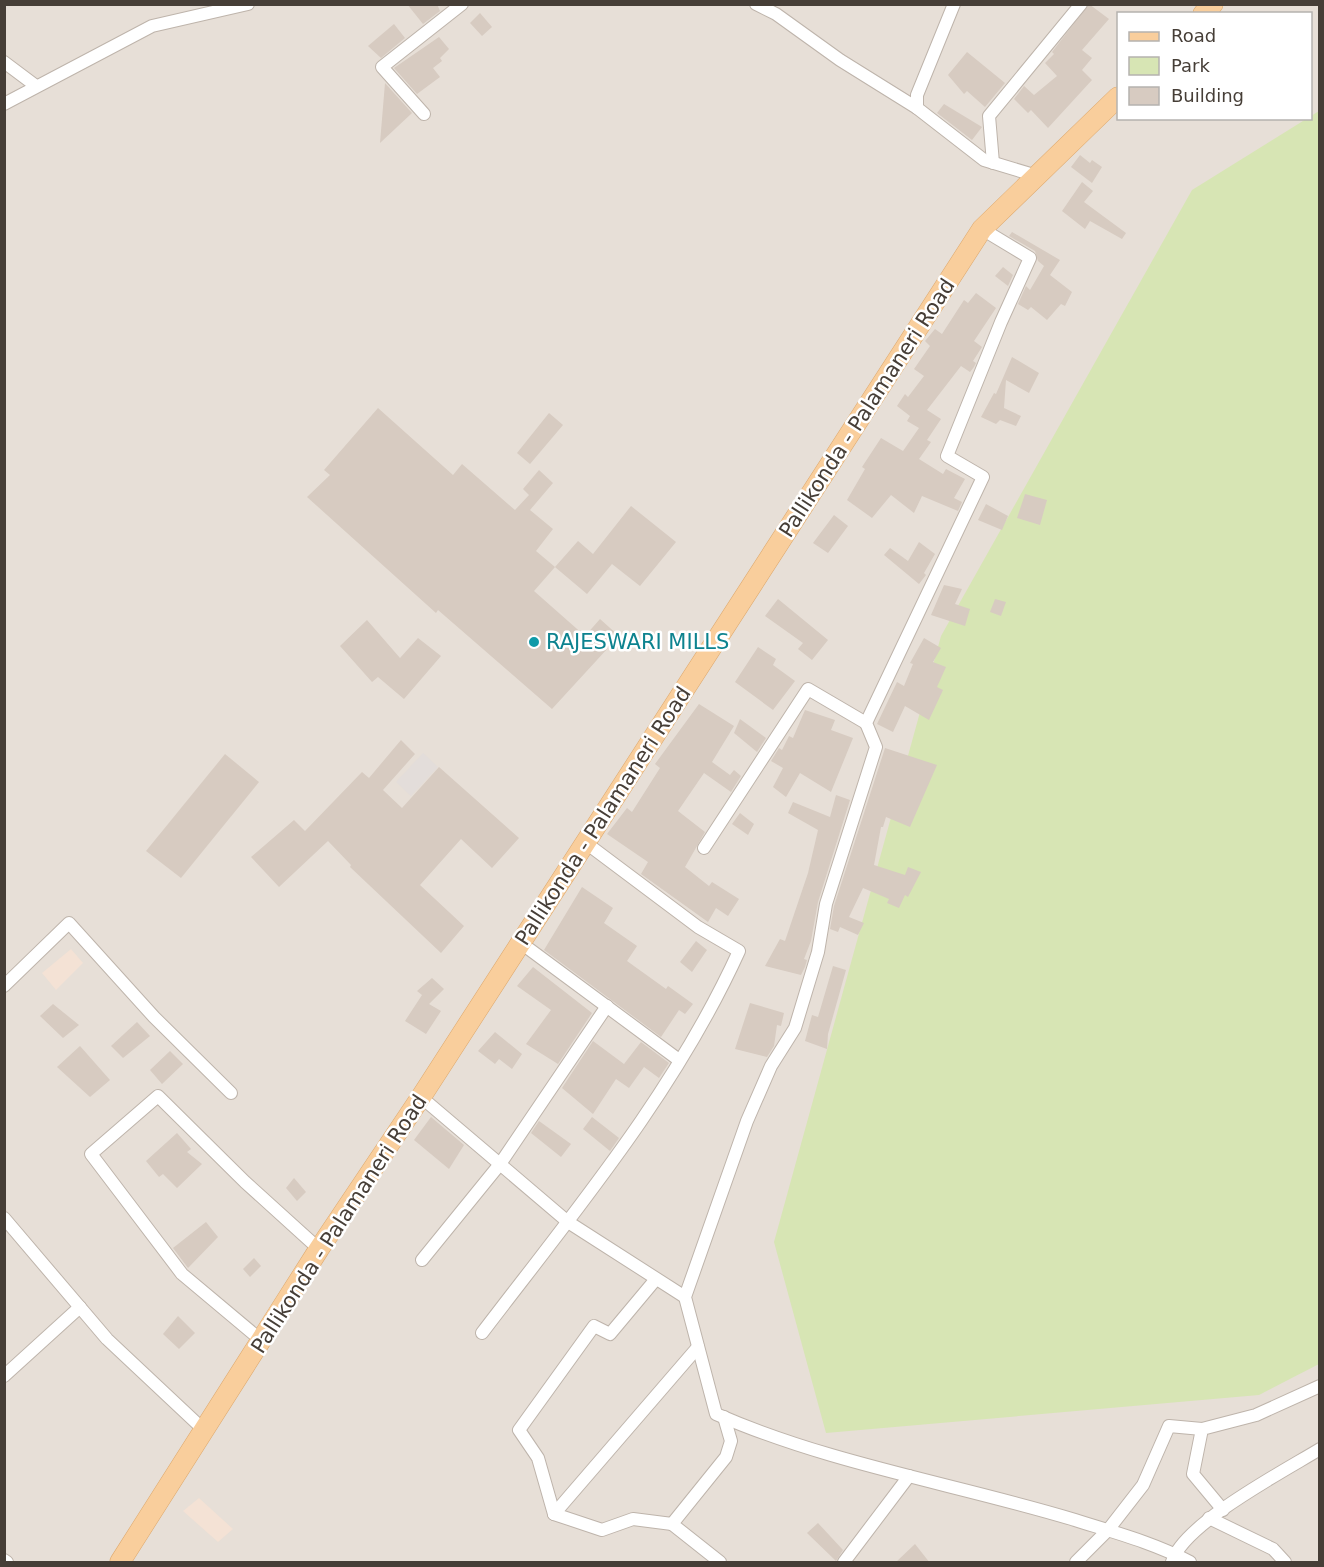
<svg xmlns="http://www.w3.org/2000/svg" width="1324" height="1567" viewBox="0 0 1324 1567" font-family="'DejaVu Sans',sans-serif">
	<style>
		.residential { fill: #e7dfd7; fill-rule: evenodd }
		.commercial { fill: #f4e2d5 }
		.industrial { fill: #e3ddda }
		.green { fill: #d7e5b4 }
		.building { fill: #d7cbc1 }
		.lines { fill: none; stroke-linecap: round; stroke-linejoin: round }
		.street-casing { stroke: #beb4ab; stroke-width: 14 }
		.primary-casing { stroke: #dda86c; stroke-width: 21 }
		.street { stroke: #fff; stroke-width: 12 }
		.primary { stroke: #f9ce9c; stroke-width: 20 }
		.culture-dot { fill: #0f9aa8; stroke: #fff; stroke-width: 2 }
		.labels { text-anchor: middle; dominant-baseline: central; stroke-width: 5; stroke-linejoin: round; paint-order: stroke }
		.street-label { font-size: 21px; fill: #463e37; stroke: #fff }
		.culture-label { font-size: 21px; fill: #0d838f; stroke: #fff; text-anchor: start }
	</style>
	<rect width="100%" height="100%" fill="#f3eee9"/>
	<path class="residential" d="M5 5H1319V1562H5ZM1118 14H1310V118H1118Z"/>
	<g class="commercial">
		<polygon points="71,949 83,963 56,990 42,973"/>
		<polygon points="199,1498 233,1529 218,1542 183,1511"/>
	</g>
	<polygon class="industrial" points="423,753 438,767 411,796 396,782"/>
	<polygon class="green" points="1319,111 1319,1364 1259,1395 826,1433 774,1242 941,636 1192,190"/>
	<g class="building">
		<polygon points="407,4 437,4 440,11 423,24"/>
		<polygon points="1089,4 1109,19 1082,50 1092,58 1082,70 1092,80 1048,128 1031,110 1028,113 1014,99 1024,86 1034,95 1057,76 1045,63 1054,54 1052,52"/>
		<polygon points="480,13 492,27 482,36 470,23"/>
		<polygon points="394,24 405,38 381,58 368,46"/>
		<polygon points="439,37 449,49 440,58 442,61 433,68 440,77 417,94 394,68"/>
		<polygon points="967,52 1005,83 985,107 967,91 964,94 948,75"/>
		<polygon points="385,83 412,113 380,143"/>
		<polygon points="944,104 982,127 972,140 937,113"/>
		<polygon points="1080,155 1090,163 1092,160 1102,167 1092,183 1071,167"/>
		<polygon points="1082,182 1093,191 1084,202 1126,233 1122,239 1090,221 1085,229 1062,211"/>
		<polygon points="1012,232 1060,260 1050,275 1072,292 1065,306 1061,304 1047,320 1031,307 1028,310 1018,304 1026,286 1030,290 1044,266 1038,261 1035,251 1009,236"/>
		<polygon points="1003,267 1013,275 1008,286 995,276"/>
		<polygon points="976,293 996,308 974,341 982,347 973,361 976,363 974,367 970,372 961,366 927,410 941,419 927,440 931,442 919,459 943,474 946,469 965,479 954,498 962,502 958,511 922,496 914,513 891,495 872,518 847,500 865,469 862,467 881,438 903,451 919,428 907,421 910,416 897,406 905,394 908,397 924,376 914,369 930,346 925,341 935,329 942,334 964,300 968,303"/>
		<polygon points="1012,357 1039,373 1029,393 1006,380 1004,408 1021,416 1016,426 1000,420 996,424 981,417 994,393 996,394"/>
		<polygon points="378,408 453,475 462,464 515,510 529,495 523,489 539,470 553,483 530,510 553,529 536,551 555,567 534,591 585,636 600,619 619,636 552,709 438,610 436,613 307,497 330,475 324,470"/>
		<polygon points="549,413 563,425 530,464 517,453"/>
		<polygon points="1025,494 1047,500 1040,525 1017,518"/>
		<polygon points="986,504 1008,516 1002,530 978,520"/>
		<polygon points="631,506 676,542 640,586 612,564 587,594 555,567 578,541 593,554"/>
		<polygon points="834,515 848,526 828,553 813,543"/>
		<polygon points="919,542 935,554 924,573 926,575 919,584 884,555 890,548 908,561"/>
		<polygon points="944,585 962,589 955,604 970,609 965,626 931,615"/>
		<polygon points="778,599 828,640 812,660 798,649 803,643 765,616"/>
		<polygon points="995,599 1006,602 1001,616 990,612"/>
		<polygon points="367,620 400,658 418,638 441,656 404,699 378,677 372,682 340,646"/>
		<polygon points="924,638 941,648 933,662 946,667 937,687 943,690 929,720 905,706 893,732 877,724 897,682 904,686 913,664 910,663"/>
		<polygon points="758,647 776,659 773,665 795,681 773,710 735,682"/>
		<polygon points="699,704 734,726 712,762 730,775 734,770 741,776 731,792 704,773 678,811 705,832 685,867 709,886 712,882 739,899 728,916 716,908 708,922 641,874 648,862 607,834 627,808 632,812 660,768 655,764"/>
		<polygon points="805,710 835,720 831,730 853,738 831,792 800,773 786,797 773,787 783,768 771,761 779,748 782,750 789,736 793,738"/>
		<polygon points="740,719 766,738 757,752 734,733"/>
		<polygon points="401,740 415,754 383,790 402,808 439,767 519,838 492,868 461,839 420,885 464,926 441,953 350,867 351,865 328,841 279,887 251,857 294,820 305,831 362,772 369,778"/>
		<polygon points="885,748 937,765 910,827 886,817 883,827 881,827 874,865 905,875 908,867 921,872 908,897 905,895 899,908 887,903 889,899 863,888 849,917 864,923 858,935 840,927 838,932 830,929 834,906"/>
		<polygon points="225,754 259,782 181,878 146,851"/>
		<polygon points="836,795 850,800 818,902 811,941 804,959 807,960 805,967 801,975 765,966 780,939 785,941 808,873 818,830 788,813 793,802 830,817"/>
		<polygon points="740,813 754,824 748,835 732,824"/>
		<polygon points="582,887 613,908 604,923 637,946 627,961 666,989 668,986 693,1004 685,1014 679,1010 661,1037 544,950"/>
		<polygon points="696,941 707,950 692,972 680,962"/>
		<polygon points="833,966 846,970 828,1034 827,1049 805,1041 812,1015 818,1017"/>
		<polygon points="533,967 592,1013 558,1064 526,1044 551,1010 517,986"/>
		<polygon points="432,978 444,989 429,1004 441,1011 426,1034 405,1021 422,995 417,991"/>
		<polygon points="750,1003 784,1013 781,1026 777,1025 774,1046 767,1057 735,1049"/>
		<polygon points="53,1004 79,1025 63,1038 40,1016"/>
		<polygon points="137,1022 150,1036 123,1058 111,1046"/>
		<polygon points="495,1032 522,1054 512,1069 499,1059 495,1064 478,1051"/>
		<polygon points="593,1041 624,1064 641,1042 669,1063 659,1078 644,1067 629,1088 616,1079 593,1114 562,1088"/>
		<polygon points="80,1046 110,1080 90,1097 57,1067"/>
		<polygon points="170,1051 183,1064 162,1084 150,1070"/>
		<polygon points="431,1117 464,1145 449,1169 414,1140"/>
		<polygon points="592,1117 619,1138 610,1151 583,1129"/>
		<polygon points="539,1121 571,1144 561,1157 531,1133"/>
		<polygon points="177,1133 191,1149 187,1152 202,1164 177,1188 163,1174 159,1177 146,1161"/>
		<polygon points="294,1178 306,1192 297,1201 286,1188"/>
		<polygon points="206,1222 218,1237 188,1268 173,1248"/>
		<polygon points="254,1258 261,1266 250,1277 243,1269"/>
		<polygon points="178,1316 195,1333 179,1349 163,1334"/>
		<polygon points="818,1523 843,1550 836,1561 807,1533"/>
		<polygon points="915,1544 930,1563 895,1563"/>
	</g>
	<g class="lines">
		<defs>
			<g id="street">
				<polyline points="756,4 776,14 840,60 917,108"/>
				<polyline points="954,4 917,95 917,108 984,160 1037,176"/>
				<polyline points="4,62 36,86"/>
				<polyline points="4,104 152,26 248,4"/>
				<polyline points="424,114 382,67 462,4"/>
				<polyline points="993,163 989,116 1081,4"/>
				<path d="M982 229 1030 258 1001 322 947 456 983 477 866 723 876 747 826 904 818 952 795 1028 771 1066 747 1121 685 1297 716 1414C830 1464 956 1484 1075 1520 1113 1532 1155 1543 1190 1562"/>
				<polyline points="704,848 808,689 866,723"/>
				<polyline points="521,943 679,1060"/>
				<polyline points="4,986 69,923 154,1017 231,1093"/>
				<polyline points="421,1097 568,1222 685,1297"/>
				<polyline points="4,1218 107,1339 205,1431"/>
				<polyline points="422,1260 500,1164 607,1006"/>
				<path d="M482 1333C575 1211 675 1092 739 951L698 927 586 843"/>
				<polyline points="262,1341 182,1274 91,1154 158,1096 245,1182 319,1249"/>
				<polyline points="4,1376 80,1307"/>
				<polyline points="1223,1510 1193,1474 1202,1429 1256,1415 1320,1386"/>
				<polyline points="554,1514 538,1458 519,1430 594,1326 610,1334 656,1279"/>
				<polyline points="554,1514 698,1347"/>
				<polyline points="554,1514 602,1530 633,1519 672,1524"/>
				<polyline points="1209,1518 1273,1549 1285,1562"/>
				<polyline points="4,1560 7,1562"/>
				<polyline points="720,1562 672,1524 726,1457 731,1441 724,1417"/>
				<polyline points="844,1562 909,1476"/>
				<polyline points="1076,1562 1108,1530 1143,1485 1169,1426 1202,1429"/>
				<path d="M1172 1562C1183 1524 1284 1471 1320 1449"/>
			</g>
			<g id="primary">
				<polyline points="1203,14 1213,4"/>
				<polyline points="120,1562 319,1249 421,1097 982,229 1118,97"/>
			</g>
		</defs>
		<use href="#street" class="street-casing"/>
		<use href="#primary" class="primary-casing"/>
		<use href="#street" class="street"/>
		<use href="#primary" class="primary"/>
	</g>
	<circle class="culture-dot" cx="534" cy="642" r="6"/>
	<g class="labels">
		<g class="street-label">
			<text transform="translate(867 408) rotate(-57)">Pallikonda - Palamaneri Road</text>
			<text transform="translate(603 816) rotate(-57)">Pallikonda - Palamaneri Road</text>
			<text transform="translate(339 1224) rotate(-57)">Pallikonda - Palamaneri Road</text>
		</g>
		<g class="culture-label">
			<text x="546" y="642">RAJESWARI MILLS</text>
		</g>
	</g>
	<rect width="1324" height="1567" fill="none" stroke="#463e37" stroke-width="12"/>
	<rect x="1117" y="12" width="195" height="108" fill="#ffffff" stroke="#b5b2af" stroke-width="1.5"/>
	<rect x="1129" y="32" width="30" height="9" fill="#f9ce9c" stroke="#b5b2af" stroke-width="1.5"/>
	<text x="1171" y="42" font-size="18" fill="#463e37">Road</text>
	<rect x="1129" y="57" width="30" height="18" fill="#d7e5b4" stroke="#b5b2af" stroke-width="1.5"/>
	<text x="1171" y="72" font-size="18" fill="#463e37">Park</text>
	<rect x="1129" y="87" width="30" height="18" fill="#d7cbc1" stroke="#b5b2af" stroke-width="1.5"/>
	<text x="1171" y="102" font-size="18" fill="#463e37">Building</text>
</svg>
